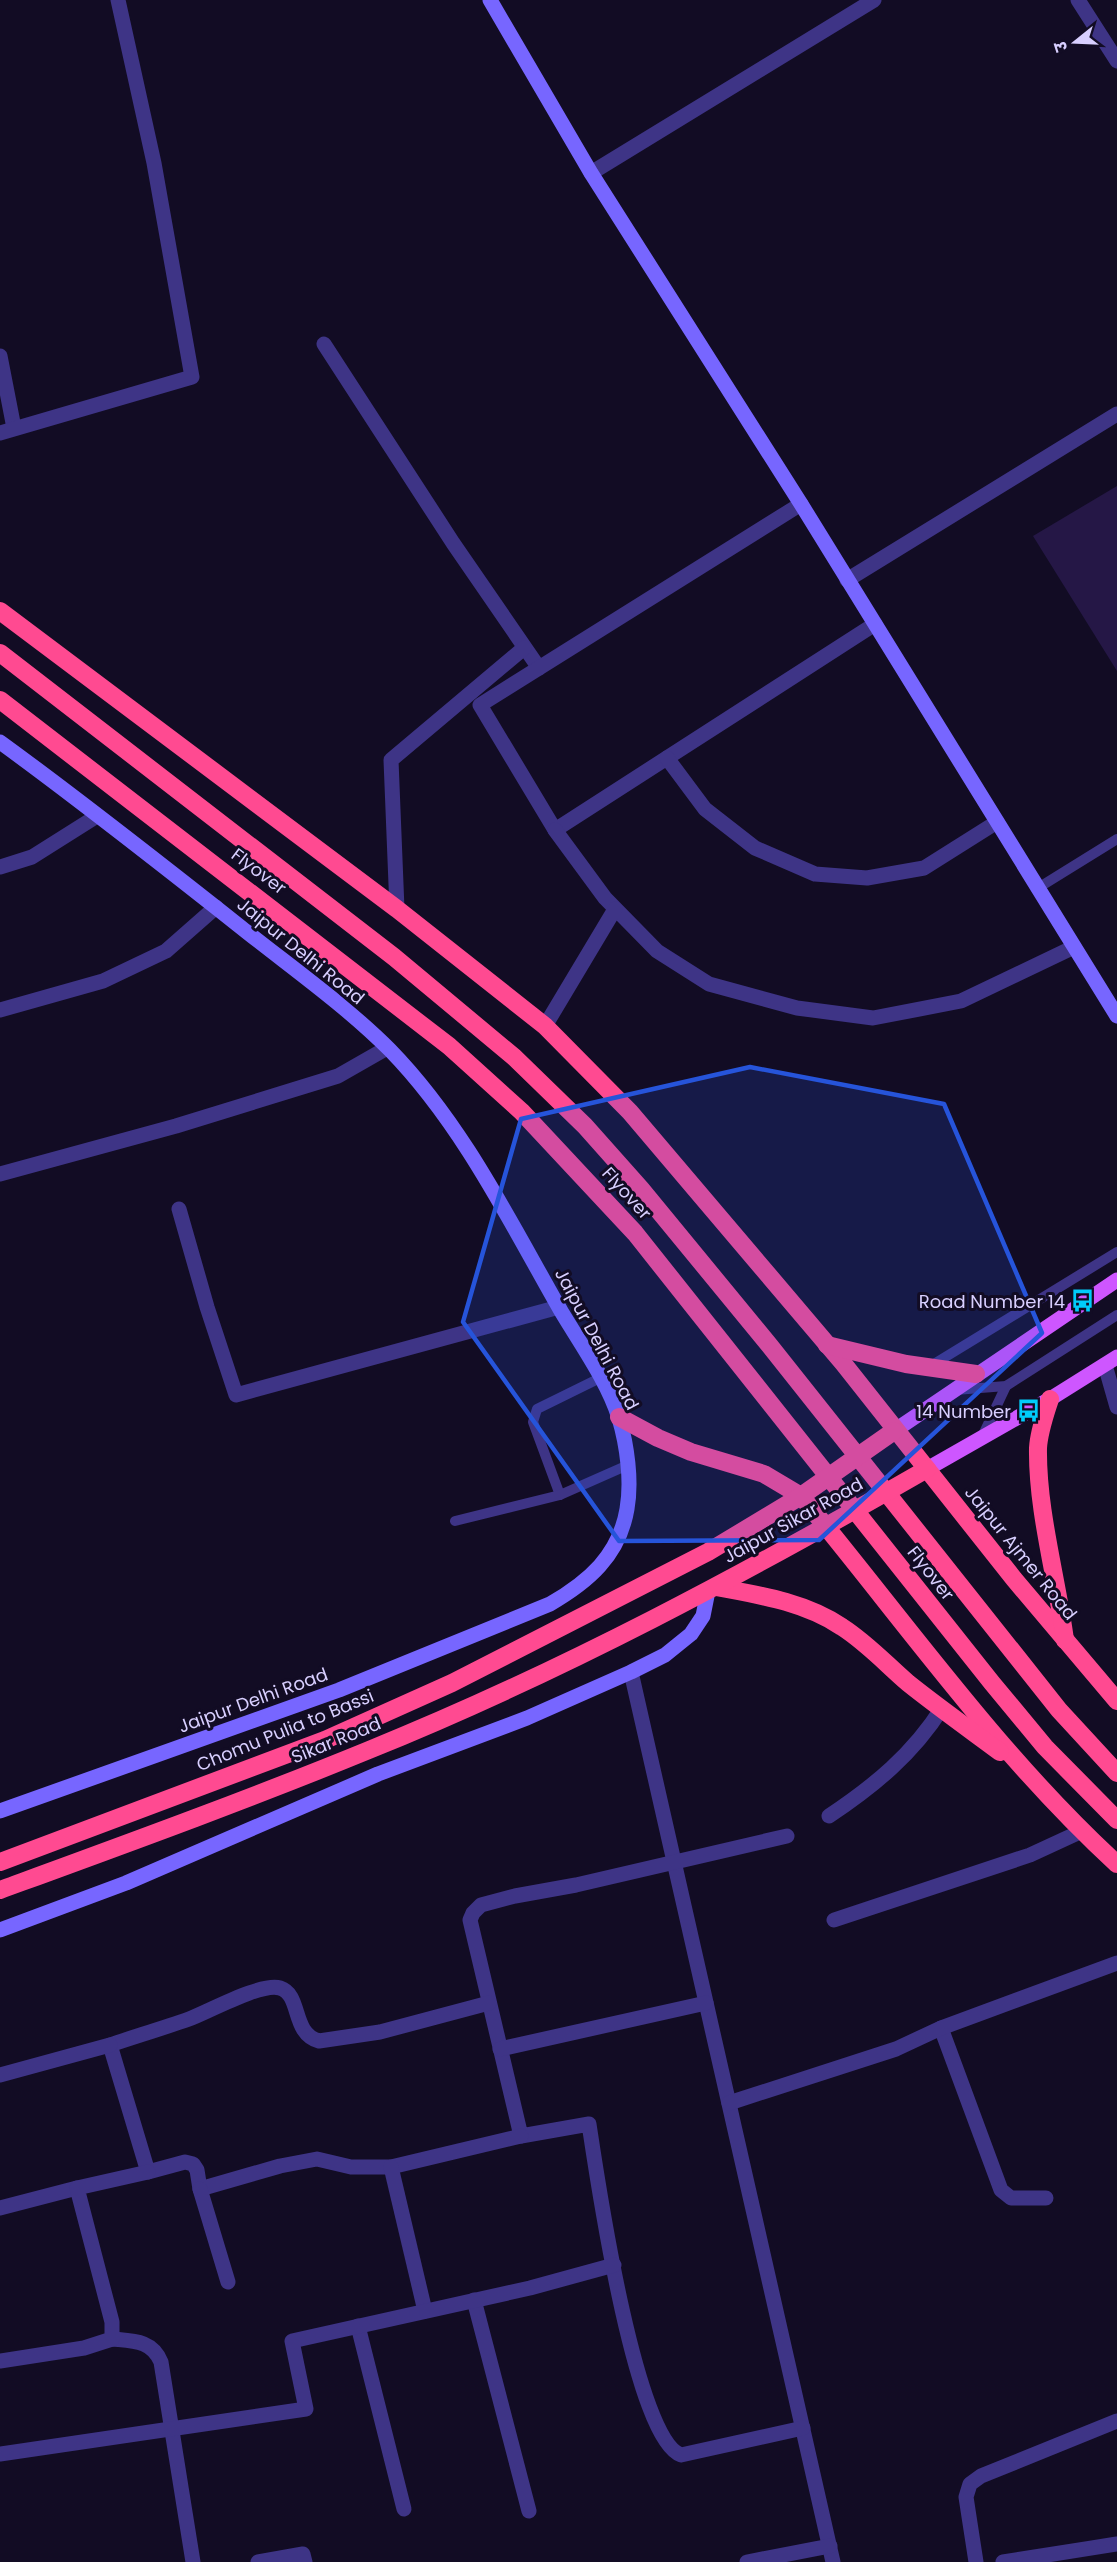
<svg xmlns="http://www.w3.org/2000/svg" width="1117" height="2562" viewBox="0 0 1117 2562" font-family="Poppins,'Noto Sans Devanagari',sans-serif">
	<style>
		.building { fill: #251746 }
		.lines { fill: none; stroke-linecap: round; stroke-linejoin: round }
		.lane { stroke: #3e3486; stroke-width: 10 }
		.street { stroke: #3e3486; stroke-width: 15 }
		.secondary { stroke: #76f; stroke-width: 15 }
		.primary { stroke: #ce56ff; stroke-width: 15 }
		.highway { stroke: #ff4a91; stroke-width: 18 }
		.marked { fill: #2654da; fill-opacity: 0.2; stroke: #2654da; stroke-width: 4.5; stroke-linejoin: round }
		.labels { text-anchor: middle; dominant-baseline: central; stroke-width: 6; stroke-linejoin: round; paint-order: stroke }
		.street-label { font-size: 18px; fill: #d8cfff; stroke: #120c24 }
		.poi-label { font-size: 18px; fill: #d8cfff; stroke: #120c24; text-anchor: end }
	</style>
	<rect width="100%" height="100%" fill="#120c24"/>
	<polygon class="building" points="1117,486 1117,671 1033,536"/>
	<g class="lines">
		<g class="lane">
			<polyline points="1038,888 1117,839"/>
			<polyline points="929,1367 1117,1252"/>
			<polyline points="955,1390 1006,1386 1117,1315"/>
			<polyline points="982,1437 1006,1386"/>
			<polyline points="560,1495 533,1422 537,1409 600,1378"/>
			<polyline points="455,1521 560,1495 628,1465"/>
		</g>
		<g class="street">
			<polyline points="1078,0 1117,61"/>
			<polyline points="591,173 874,0"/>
			<polyline points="324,344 453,543 539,668"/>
			<polyline points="0,356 14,428"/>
			<polyline points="0,433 192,377 154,163 118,0"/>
			<polyline points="801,504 480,705 555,830 875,624"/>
			<polyline points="847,580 1117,414"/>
			<polyline points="667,758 705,809 755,848 815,874 867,878 924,868 997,822"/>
			<polyline points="555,830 605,898 657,951 709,984 797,1008 873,1018 961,1001 1074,947"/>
			<polyline points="0,867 32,857 97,816"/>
			<polyline points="397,909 391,760 524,648"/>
			<polyline points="0,1010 103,981 166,951 216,907"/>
			<polyline points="545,1026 615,909"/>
			<polyline points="0,1174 176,1126 338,1076 387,1048"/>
			<polyline points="179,1209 207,1307 236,1395 559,1307"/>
			<polyline points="1105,1365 1117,1407"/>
			<polyline points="631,1672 833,2562"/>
			<path d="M829 1816C874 1786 913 1754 942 1708"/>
			<path d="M787 1836 576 1885 515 1896 481 1905 473 1913 470 1920 521 2136 589 2124C597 2177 635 2439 681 2455L803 2428"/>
			<polyline points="834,1920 1030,1855 1082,1831"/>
			<path d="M489 2003 380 2032 319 2041C291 2033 302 1995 280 1988 262 1982 208 2012 189 2019 163 2028 137 2036 110 2045L148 2172 185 2162 193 2164 197 2170 200 2189 280 2166 317 2159 351 2167H391L521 2136"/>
			<polyline points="941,2028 1001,2190 1011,2198 1046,2198"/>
			<polyline points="500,2049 706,2003"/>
			<polyline points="0,2075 110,2045"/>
			<polyline points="729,2103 896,2049 941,2028 1117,1963"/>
			<polyline points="391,2167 425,2311"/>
			<polyline points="200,2189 228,2282"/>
			<polyline points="0,2208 77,2188"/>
			<polyline points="474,2300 529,2511"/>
			<polyline points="358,2326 404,2509"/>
			<path d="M112 2339C133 2341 152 2340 161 2362L193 2562"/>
			<polyline points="0,2361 84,2348 112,2339 112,2322 77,2188 148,2172"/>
			<polyline points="0,2454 306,2409 292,2341 530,2288 614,2265"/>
			<polyline points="258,2562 303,2554 305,2562"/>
			<polyline points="747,2562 830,2546"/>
			<polyline points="976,2562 966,2497 970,2484 981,2476 1117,2421"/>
			<polyline points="1003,2562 1117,2544"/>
		</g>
		<g class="secondary">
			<polyline points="490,0 591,173 801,504 1117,1016"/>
			<path d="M0 742C84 803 166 868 247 932 295 970 347 1007 390 1050 463 1125 510 1222 561 1311 580 1343 608 1382 619 1418 627 1445 632 1481 627 1509 619 1556 588 1582 550 1604L339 1690 0 1811"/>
			<polyline points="0,1930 126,1883 378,1774 527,1718 631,1672 665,1655 691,1634 703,1616 708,1591"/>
		</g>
		<g class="primary">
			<polyline points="894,1431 1117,1280"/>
			<polyline points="927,1469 1050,1399 1117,1357"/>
		</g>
		<g class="highway">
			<polyline points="0,611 397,909 545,1026 630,1112 843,1363 1014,1579 1117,1701"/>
			<polyline points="0,653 394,957 514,1057 585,1126 641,1189 770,1346 1059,1710 1117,1773"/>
			<polyline points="0,700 449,1046 522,1112 635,1233 992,1683 1045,1747 1117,1820"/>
			<polyline points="827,1345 906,1364 976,1374"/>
			<path d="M1050 1399C1045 1415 1039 1431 1038 1448 1037 1511 1057 1578 1065 1640"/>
			<path d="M619 1417 658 1438 691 1452 764 1474 801 1496C904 1620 998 1755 1117 1864"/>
			<path d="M716 1587C759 1595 805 1602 842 1627 867 1643 886 1664 908 1683 938 1707 969 1729 1000 1752"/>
			<polyline points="0,1862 325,1740 452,1683 708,1552 801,1496 894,1431"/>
			<path d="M0 1890C123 1845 247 1800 369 1750 562 1672 746 1573 927 1469"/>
		</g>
	</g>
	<path class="marked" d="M750 1067 944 1104 1042 1333 819 1540 619 1541 463 1322 521 1119Z"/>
	<defs>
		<symbol id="bus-bare" viewBox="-9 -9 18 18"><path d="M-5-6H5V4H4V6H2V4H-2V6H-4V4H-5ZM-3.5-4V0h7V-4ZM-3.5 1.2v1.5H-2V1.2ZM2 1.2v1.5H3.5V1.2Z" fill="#00ccfa" stroke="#120c24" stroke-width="2.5" paint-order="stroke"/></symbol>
	</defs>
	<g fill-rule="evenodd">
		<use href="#bus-bare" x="1066" y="1284" width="33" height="33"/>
		<use href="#bus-bare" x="1012" y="1394" width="33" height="33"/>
	</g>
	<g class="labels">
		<g class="street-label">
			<text transform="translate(259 871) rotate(37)">Flyover</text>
			<text transform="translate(301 951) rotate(39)">Jaipur Delhi Road</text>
			<text transform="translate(627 1193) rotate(48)">Flyover</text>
			<text transform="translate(597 1339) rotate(62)">Jaipur Delhi Road</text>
			<text transform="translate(793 1520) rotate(-29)">Jaipur Sikar Road</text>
			<text transform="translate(1021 1553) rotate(51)">Jaipur Ajmer Road</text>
			<text transform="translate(931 1573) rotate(52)">Flyover</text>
			<text transform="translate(253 1700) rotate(-20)">Jaipur Delhi Road</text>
			<text transform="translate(285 1730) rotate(-22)">Chomu Pulia to Bassi</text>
			<text transform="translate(336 1740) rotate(-22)">Sikar Road</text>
		</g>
		<g class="poi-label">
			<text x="1065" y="1301">Road Number 14</text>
			<text x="1011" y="1411">14 Number</text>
		</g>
	</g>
	<g transform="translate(1075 42) rotate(252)" stroke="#120c24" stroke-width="4.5" paint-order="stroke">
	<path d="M0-4.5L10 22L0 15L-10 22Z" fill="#d8cfff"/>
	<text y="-9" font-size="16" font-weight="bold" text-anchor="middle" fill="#d8cfff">उ</text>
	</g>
</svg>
